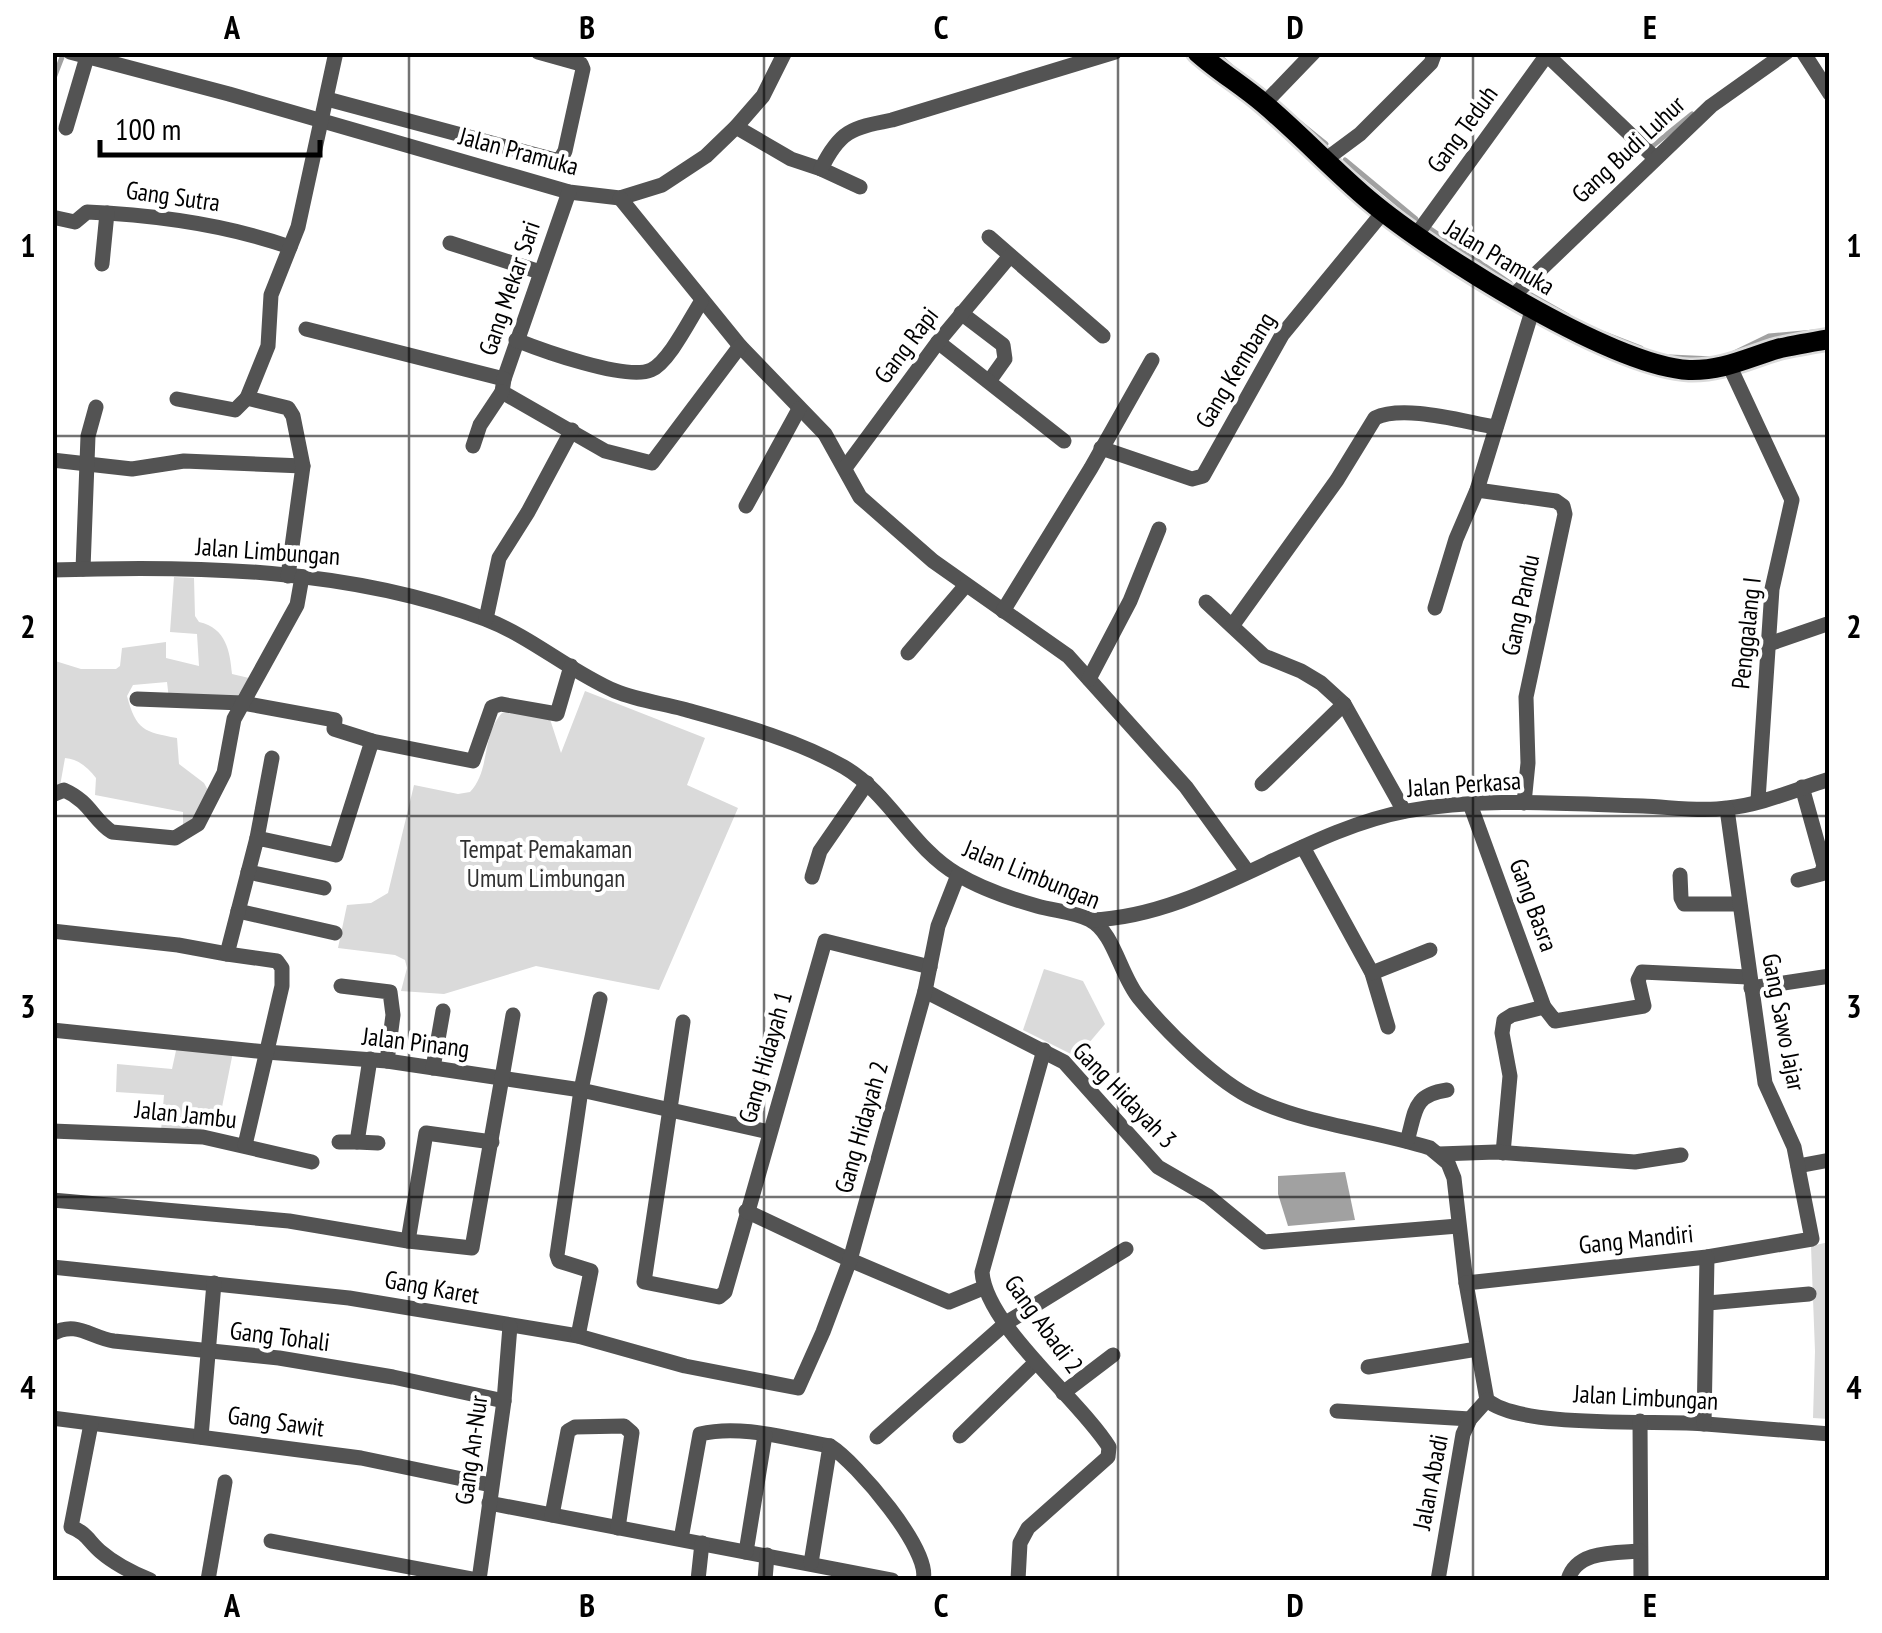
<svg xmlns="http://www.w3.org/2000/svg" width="1882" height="1633" viewBox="0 0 1882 1633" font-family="'PT Sans Narrow',sans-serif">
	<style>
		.green { fill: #dadada }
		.water { fill: #a1a1a1 }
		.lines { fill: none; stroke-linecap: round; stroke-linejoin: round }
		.stream { stroke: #a1a1a1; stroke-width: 5 }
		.major-casing { stroke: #dbdbdb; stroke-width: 25 }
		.minor { stroke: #535353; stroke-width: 15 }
		.major { stroke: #000; stroke-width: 20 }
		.grid { fill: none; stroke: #000; stroke-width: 2.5; stroke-opacity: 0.55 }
		.labels { text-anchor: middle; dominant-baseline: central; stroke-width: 8; stroke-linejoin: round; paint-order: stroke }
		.street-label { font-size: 25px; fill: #000; stroke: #fff }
		.park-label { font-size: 25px; fill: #313131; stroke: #fff }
		.neatline { fill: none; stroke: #000; stroke-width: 4 }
		.grid-label { font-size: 32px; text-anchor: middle; font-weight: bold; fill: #000 }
	</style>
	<rect width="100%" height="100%" fill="#fff"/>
	<g class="green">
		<path d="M174 577 194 578 195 616 199 622C226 628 230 651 232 674L249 678 236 699H169L167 682 133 685 127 696C136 730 144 732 177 738L179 764 204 783 209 792 200 816 183 828V812L95 795 96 778C88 768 79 759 65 758L60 786 53 789 52 660 81 669H116L120 666 122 648 166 642V658L199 666 197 634 170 632Z"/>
		<path d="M585 691 705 738 687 785 738 808 659 990 536 966 444 994 401 991 407 968 405 960 395 955 338 948 347 905 371 903 388 893 414 785 458 794 470 792C491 770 481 736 502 713L518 710 549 716 561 753Z"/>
		<polygon points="1044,969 1083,981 1105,1024 1077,1057 1023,1030"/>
		<polygon points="177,1046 233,1052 220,1117 205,1122 199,1134 161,1131 164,1095 116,1092 117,1064 172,1069"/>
		<polygon points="1829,1242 1829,1419 1813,1418 1815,1351 1811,1246"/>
	</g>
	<polygon class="water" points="1345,1172 1355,1220 1288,1226 1278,1194 1278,1176"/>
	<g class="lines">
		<g class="stream">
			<polyline points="1215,52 1235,70"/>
			<polyline points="52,83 64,52"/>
			<polyline points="1300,123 1326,144"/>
			<polyline points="1650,148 1692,114"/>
			<polyline points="1345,160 1416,219"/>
			<polyline points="1429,228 1510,283"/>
			<polyline points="1531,295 1568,316"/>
			<polyline points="1605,334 1641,348"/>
			<polyline points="1734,353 1769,336 1814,332"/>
			<polyline points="1670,357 1714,359"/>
		</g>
		<defs>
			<path id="major" d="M1197 52C1218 71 1242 85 1263 103 1300 134 1333 170 1370 201 1432 253 1611 366 1689 370 1722 371 1747 358 1777 349 1794 345 1812 342 1830 339"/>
		</defs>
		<use href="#major" class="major-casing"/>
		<g class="minor">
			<polyline points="70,52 229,94 569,192 620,198 662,185 706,156 736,127 763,96 785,52"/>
			<polyline points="1803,52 1830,94"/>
			<polyline points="1547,55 1655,158"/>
			<polyline points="327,99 555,160 561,158 565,151 583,69 581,64 538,52"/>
			<polyline points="1264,104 1314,52"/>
			<polyline points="736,127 791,159 821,169 860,187"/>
			<polyline points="66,128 87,57"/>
			<polyline points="1325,160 1360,134 1431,63 1435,52"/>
			<path d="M821 169C840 130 852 128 892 120L1115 52"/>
			<polyline points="620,198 740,346 825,434 860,497 933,561 1068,656 1186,787 1247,871"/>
			<path d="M52 217 75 222 87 212C157 215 224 224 290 247"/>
			<polyline points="1417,234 1549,52"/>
			<polyline points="989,237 1103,336"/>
			<polyline points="450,243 540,272"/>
			<polyline points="102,264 107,213"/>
			<polyline points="1514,295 1711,106 1787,52"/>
			<polyline points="961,313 1003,345 1005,359 990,380"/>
			<polyline points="306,329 504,379 569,192"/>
			<path d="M516 340C541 350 626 381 651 370 669 362 690 319 701 302"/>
			<polyline points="938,342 1064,441"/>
			<polyline points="1730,367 1792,500 1772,589 1758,800"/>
			<polyline points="504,379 502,392 605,451 652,463 740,346"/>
			<polyline points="177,399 235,410 247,398"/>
			<polyline points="473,446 480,425 502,392"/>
			<polyline points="1101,448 1192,479 1203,476 1282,335 1384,211"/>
			<polyline points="52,460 132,469 184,461 303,466"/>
			<polyline points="845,468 938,342 1010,256"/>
			<polyline points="1477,490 1556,501 1563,506 1565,514 1526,697 1528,763 1524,803"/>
			<polyline points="746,506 799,409"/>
			<polyline points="83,569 88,436 96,407"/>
			<path d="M52 570C196 565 349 568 485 619 532 637 569 671 615 691 637 700 660 703 683 709 737 724 795 739 844 767 890 794 912 848 957 874 980 888 1012 899 1037 906 1054 911 1075 912 1090 920 1114 932 1120 975 1139 998 1166 1031 1217 1082 1256 1100 1310 1125 1373 1130 1430 1148L1448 1163 1454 1178 1466 1283 1487 1400C1520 1429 1658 1420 1706 1424 1747 1427 1788 1431 1830 1434"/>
			<polyline points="288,576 303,466 293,416 288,408 247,398 268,346 271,295 298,227 336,52"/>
			<polyline points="1206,602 1264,656 1301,671 1321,683 1344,704 1404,811"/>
			<polyline points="1435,608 1456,539 1477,490 1533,308"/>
			<polyline points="1003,611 1091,468 1152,360"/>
			<polyline points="486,619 499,558 528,512 572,430"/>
			<path d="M1232 626 1337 480 1375 418C1404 404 1464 422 1496 427"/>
			<polyline points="1769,644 1830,623"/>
			<polyline points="908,653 966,585"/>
			<polyline points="1089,679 1130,601 1159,529"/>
			<polyline points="137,699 243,703 335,720 334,729 372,741"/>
			<polyline points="1262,784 1344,704"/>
			<path d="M52 795 64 790C91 802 93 820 112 832L175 838 198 824 224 773 234 719 297 605 302 577"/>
			<polyline points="1470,804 1544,1007 1555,1021 1644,1006 1638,980 1642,972 1748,977"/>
			<polyline points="257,838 272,758"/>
			<polyline points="1303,847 1372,973 1388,1027"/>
			<polyline points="248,872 324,888"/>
			<polyline points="1680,875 1681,898 1684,904 1739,904"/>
			<polyline points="812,877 820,851 867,783"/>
			<polyline points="1798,880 1821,874 1824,866 1802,787"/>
			<polyline points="238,911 335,933"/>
			<path d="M1091 920C1202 916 1299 831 1407 811 1484 797 1565 804 1643 806 1670 807 1700 812 1727 808 1761 805 1797 789 1830 779"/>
			<polyline points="52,931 178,945 227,954"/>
			<polyline points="1372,973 1430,950"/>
			<polyline points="341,986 390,992 393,1015 387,1061"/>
			<polyline points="1751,988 1830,976"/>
			<polyline points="925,991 1064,1062 1158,1167 1208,1196 1264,1242 1458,1226"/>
			<polyline points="683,1022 644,1282 719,1297 725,1292 825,941 930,967"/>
			<polyline points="52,1030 266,1052 387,1061 581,1090 769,1132"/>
			<polyline points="433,1068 443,1011"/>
			<polyline points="52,1131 203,1137 312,1162"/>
			<path d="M1407 1141C1416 1112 1412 1095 1447 1090"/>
			<polyline points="339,1142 357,1142 370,1059"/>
			<polyline points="357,1142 378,1143"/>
			<polyline points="245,1145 282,986 282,968 277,961 227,954 257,838 336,855 372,741 473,761 492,707 501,704 557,714 571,666"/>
			<polyline points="1503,1153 1510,1076 1502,1033 1504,1020 1512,1015 1544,1007"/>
			<polyline points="1439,1154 1496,1152 1635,1162 1681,1155"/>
			<polyline points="1798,1166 1830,1160"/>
			<polyline points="52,1200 289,1221 408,1241 472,1248 513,1015"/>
			<polyline points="746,1211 850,1260 949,1302 983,1288"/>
			<polyline points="408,1241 426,1133 492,1142"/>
			<polyline points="52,1267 349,1298 578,1336 685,1366 798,1388 823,1332 850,1260 925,991 938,926 958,875"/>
			<polyline points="1466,1283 1707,1257 1812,1239 1794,1147 1765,1083 1727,809"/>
			<polyline points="1708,1303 1809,1294"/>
			<path d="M52 1334C77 1320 91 1338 114 1341L279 1358 393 1377 504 1401"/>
			<polyline points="578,1336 591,1271 559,1261 557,1255 581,1090 600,999"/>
			<polyline points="1368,1367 1477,1349"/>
			<polyline points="1063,1393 1113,1355"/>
			<polyline points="1337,1411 1470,1419"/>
			<polyline points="52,1418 361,1458 491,1485"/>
			<polyline points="1640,1421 1641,1580"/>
			<path d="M91 1424 71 1527C87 1533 89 1542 101 1552 116 1565 133 1573 150 1580"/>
			<polyline points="1704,1424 1707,1257"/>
			<polyline points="960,1436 1036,1362"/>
			<polyline points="201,1437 214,1283"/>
			<polyline points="877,1437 1006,1323 1126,1249"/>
			<polyline points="489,1503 892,1580"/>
			<polyline points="552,1515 568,1431 575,1427 624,1426 632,1433 618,1528"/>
			<path d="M681 1539 700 1434C741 1424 789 1439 830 1446"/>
			<polyline points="271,1541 478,1580"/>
			<polyline points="746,1552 765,1435"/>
			<path d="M811 1563 830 1446C856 1462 932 1551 923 1580"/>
			<polyline points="208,1580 225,1482"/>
			<polyline points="479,1580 504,1401 510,1326"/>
			<polyline points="698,1580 702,1543"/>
			<polyline points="765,1580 767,1555"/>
			<path d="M1018 1580 1020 1543 1028 1528 1108 1457 1109 1447C1080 1400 986 1326 982 1272L1044 1050"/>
			<polyline points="1438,1580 1463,1434 1470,1419 1487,1400"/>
			<path d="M1568 1580C1576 1550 1615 1553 1640 1551"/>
		</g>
		<use href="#major" class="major"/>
	</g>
	<path class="grid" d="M409 52V1580M764 52V1580M1118 52V1580M1473 52V1580M52 436H1830M52 816H1830M52 1197H1830"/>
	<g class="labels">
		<g class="street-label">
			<text transform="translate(1462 129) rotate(-54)">Gang Teduh</text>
			<text transform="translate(1628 149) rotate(-43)">Gang Budi Luhur</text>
			<text transform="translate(519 151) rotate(15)">Jalan Pramuka</text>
			<text transform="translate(173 196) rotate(8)">Gang Sutra</text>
			<text transform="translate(1500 257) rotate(31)">Jalan Pramuka</text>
			<text transform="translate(509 288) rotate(-71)">Gang Mekar Sari</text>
			<text transform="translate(906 345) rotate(-53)">Gang Rapi</text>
			<text transform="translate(1235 370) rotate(-59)">Gang Kembang</text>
			<text transform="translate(268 551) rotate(4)">Jalan Limbungan</text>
			<text transform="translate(1520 605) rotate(-78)">Gang Pandu</text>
			<text transform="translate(1746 633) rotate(-84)">Penggalang I</text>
			<text transform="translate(1464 784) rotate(-4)">Jalan Perkasa</text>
			<text transform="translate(1032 874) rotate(22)">Jalan Limbungan</text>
			<text transform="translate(1534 905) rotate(70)">Gang Basra</text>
			<text transform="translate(1784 1022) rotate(79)">Gang Sawo Jajar</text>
			<text transform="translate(416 1042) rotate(7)">Jalan Pinang</text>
			<text transform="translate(765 1057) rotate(-74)">Gang Hidayah 1</text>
			<text transform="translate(1125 1095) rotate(46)">Gang Hidayah 3</text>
			<text transform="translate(186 1114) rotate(6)">Jalan Jambu</text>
			<text transform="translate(861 1127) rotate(-74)">Gang Hidayah 2</text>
			<text transform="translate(1636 1239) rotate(-6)">Gang Mandiri</text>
			<text transform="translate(432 1287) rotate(10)">Gang Karet</text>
			<text transform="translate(1044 1324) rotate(54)">Gang Abadi 2</text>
			<text transform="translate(280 1336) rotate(7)">Gang Tohali</text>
			<text transform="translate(1646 1397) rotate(3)">Jalan Limbungan</text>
			<text transform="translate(276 1421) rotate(8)">Gang Sawit</text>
			<text transform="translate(471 1450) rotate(-82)">Gang An-Nur</text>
			<text transform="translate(1430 1482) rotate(-79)">Jalan Abadi</text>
		</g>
		<g class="park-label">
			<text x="546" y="849">Tempat Pemakaman<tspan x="546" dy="29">Umum Limbungan</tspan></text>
		</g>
	</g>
	<rect width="1882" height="1633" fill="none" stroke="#ffffff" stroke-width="110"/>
	<path d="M100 140v15h220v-15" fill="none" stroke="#000000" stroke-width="5"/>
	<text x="115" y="140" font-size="30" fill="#000000" stroke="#ffffff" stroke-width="8" paint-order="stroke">100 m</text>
	<rect x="55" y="55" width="1772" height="1523" class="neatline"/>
	<g class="grid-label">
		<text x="232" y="39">A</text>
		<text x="587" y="39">B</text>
		<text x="941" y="39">C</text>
		<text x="1295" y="39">D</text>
		<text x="1650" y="39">E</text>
		<text x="28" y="257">1</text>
		<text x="1854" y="257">1</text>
		<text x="28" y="638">2</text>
		<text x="1854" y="638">2</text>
		<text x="28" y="1018">3</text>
		<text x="1854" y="1018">3</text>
		<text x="28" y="1399">4</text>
		<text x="1854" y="1399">4</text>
		<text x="232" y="1617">A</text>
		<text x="587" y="1617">B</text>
		<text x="941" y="1617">C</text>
		<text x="1295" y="1617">D</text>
		<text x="1650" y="1617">E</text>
	</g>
</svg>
